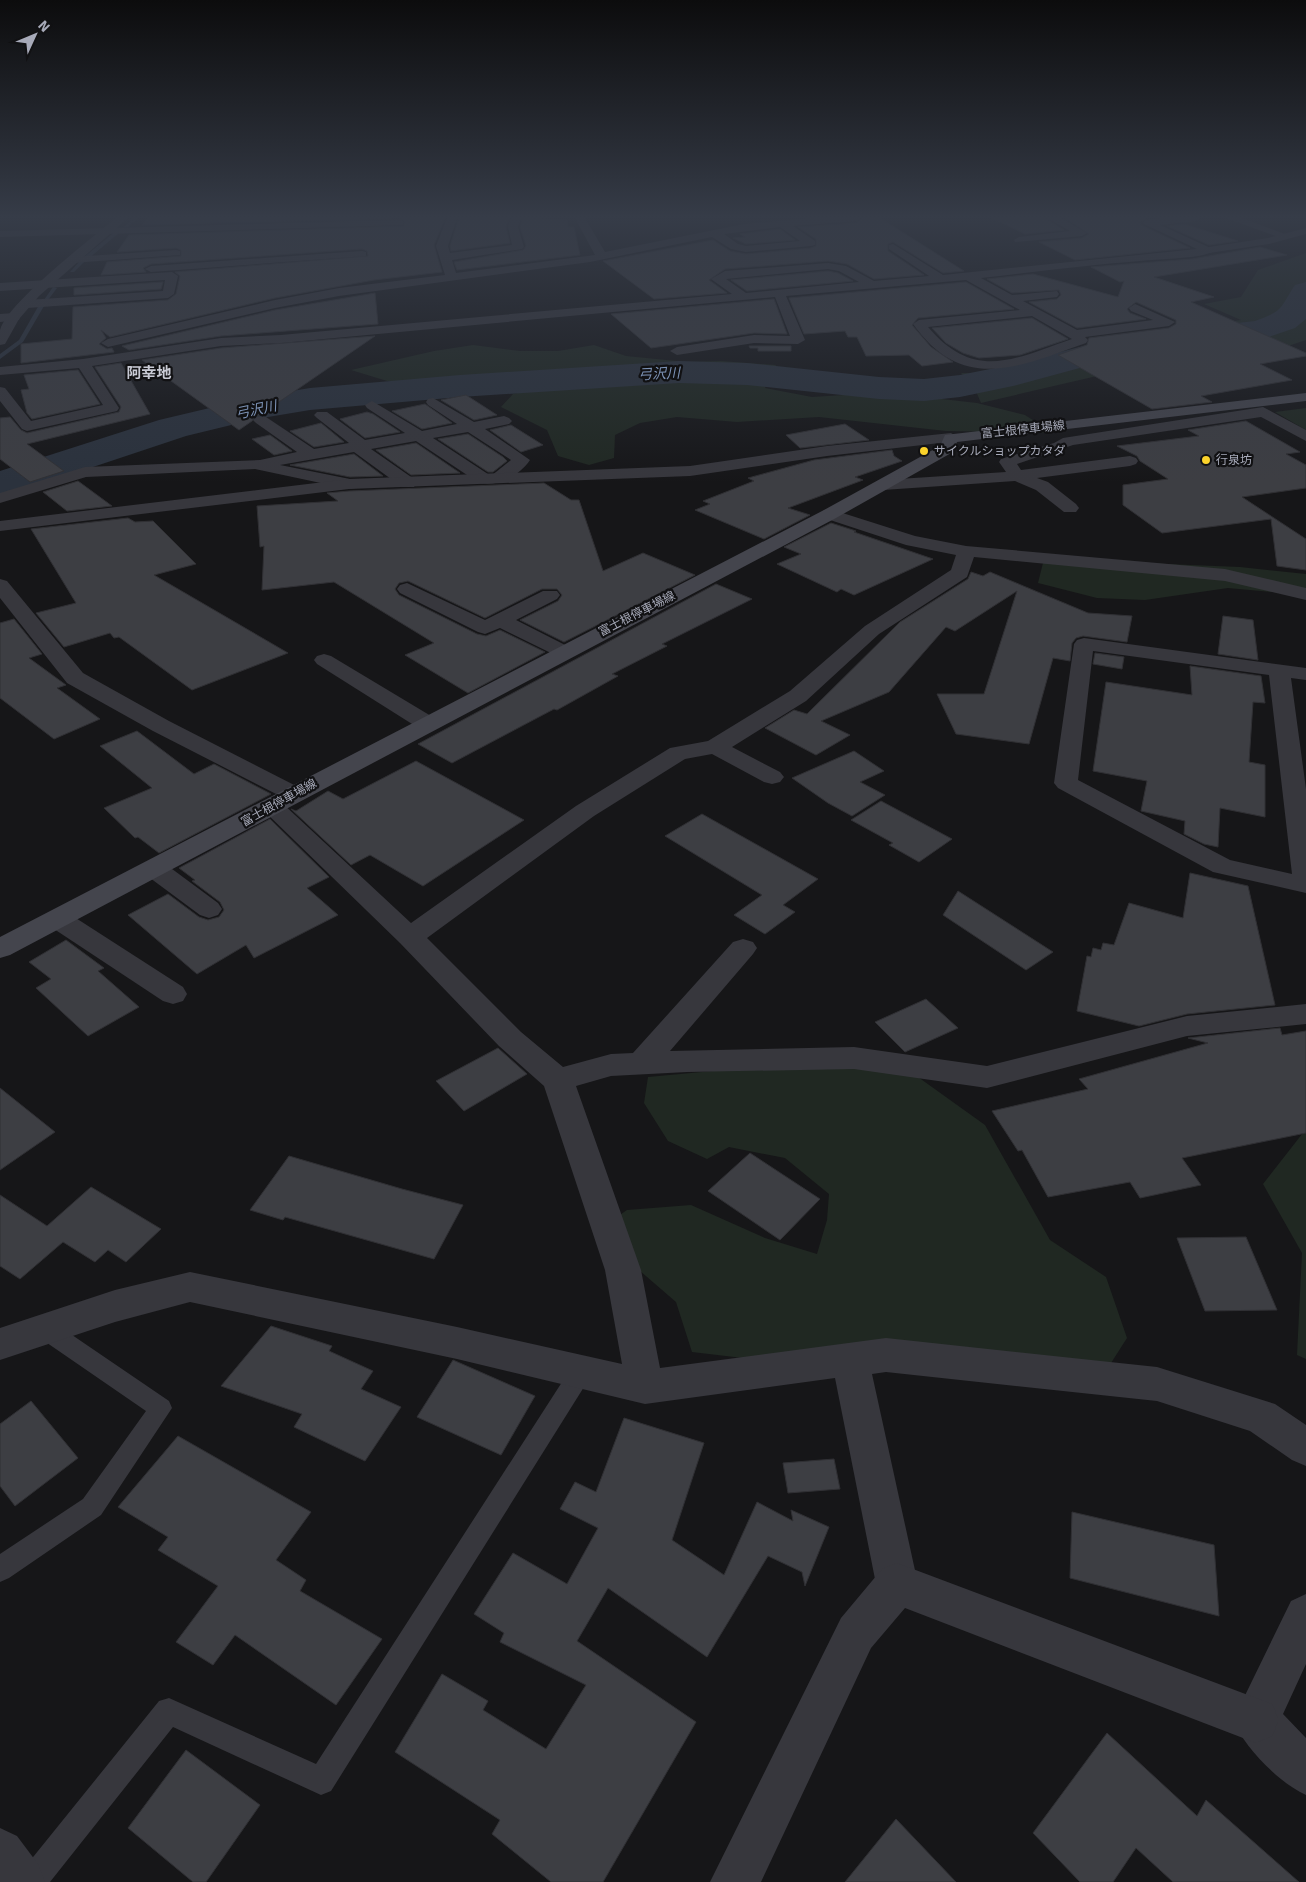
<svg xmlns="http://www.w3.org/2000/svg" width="1306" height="1882" viewBox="0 0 1306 1882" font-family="Signika,'Noto Sans JP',sans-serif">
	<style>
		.green { fill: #202822 }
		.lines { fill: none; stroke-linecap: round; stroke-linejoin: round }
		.stream { fill: #2b323d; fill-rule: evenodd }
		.river { fill: #2b323d; fill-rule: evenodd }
		.building { fill: #3d3e43; stroke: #303034 }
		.service { fill: #37373d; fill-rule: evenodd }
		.minor { fill: #37373d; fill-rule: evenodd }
		.tertiary { fill: #37373d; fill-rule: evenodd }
		.secondary { fill: #44454d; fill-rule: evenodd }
		.poi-dot { fill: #fbd32b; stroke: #111113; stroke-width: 2 }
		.labels { text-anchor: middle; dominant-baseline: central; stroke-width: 4.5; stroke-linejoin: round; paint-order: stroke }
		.far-street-label { font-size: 12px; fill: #a7aab9; stroke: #111113 }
		.far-poi-label { font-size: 12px; fill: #a7aab9; stroke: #111113; text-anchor: start }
		.far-water-label { font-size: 14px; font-style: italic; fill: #7c92b5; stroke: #111113 }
		.far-quarter-label { font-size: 15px; font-weight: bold; fill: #c8cad4; stroke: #111113 }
	</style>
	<rect width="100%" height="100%" fill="#161618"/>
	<g class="green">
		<polygon points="1306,253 1306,340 1282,348 1136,367 981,403 975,389 961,373 988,373 1060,352 1153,333 1241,320 1204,304 1241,297 1258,270"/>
		<polygon points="473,345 520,351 558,351 594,345 626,356 687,362 721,361 776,365 765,388 812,397 860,394 898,394 977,403 1025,415 1053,433 946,431 819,417 737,422 677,417 640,423 615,435 614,458 589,465 558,456 547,430 501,407 513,394 536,389 561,374 479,385 387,381 351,370 434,351"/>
		<polygon points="1306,408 1306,430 1275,412"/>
		<polygon points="1044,559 1240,567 1306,574 1306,595 1228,588 1145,600 1097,598 1038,583"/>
		<polygon points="854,1058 911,1072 985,1125 1050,1240 1106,1277 1127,1338 1104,1374 769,1361 692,1352 676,1302 632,1264 601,1228 627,1210 691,1205 765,1238 817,1254 827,1220 829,1194 785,1158 729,1147 707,1159 668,1141 644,1103 648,1077"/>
		<polygon points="1306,1129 1306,1359 1297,1355 1302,1253 1263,1184"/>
	</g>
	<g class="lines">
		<g class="stream">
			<polygon points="133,218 138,218 128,227 124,227"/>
			<polygon points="116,231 120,232 88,259 84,259 84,257"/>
			<polygon points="80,261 84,262 74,272 70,272"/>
			<polygon points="53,287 57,288 48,300 44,300"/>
			<polygon points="39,305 44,306 23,342 0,359 0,354 19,340"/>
		</g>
		<path class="river" d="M1306 282V319L1295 328 1260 340 1124 356 1013 386 960 397 924 401 879 399 747 385 679 383 460 397 310 410 256 419 186 436 0 498V471L159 420 256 397 310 388 460 375 679 361 747 363 879 377 924 379 960 375 1010 365 1122 336 1255 321C1285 310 1279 309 1295 285Z"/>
	</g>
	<g class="building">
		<polygon points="148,218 392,218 142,225"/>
		<polygon points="400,218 445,218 434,245 442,272 374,280 275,298 110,337 101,330 106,338 99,344 107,349 112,348 114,352 21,363 21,344 72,339 73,307 168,300 176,294 180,276 175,272 368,256 367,251 362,249 151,264 143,268 146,272 101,275 107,262 181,256 181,250 176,248 117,252 129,235 404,226 404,220"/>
		<polygon points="459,218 509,218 506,227 510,243 451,251 450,246"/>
		<polygon points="523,218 567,220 568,227 574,227 580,255 457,270 454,262 523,250 526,246 520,227"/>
		<polygon points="863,218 880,218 964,271 943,273 893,242 888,244 888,251 924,275 874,279 847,264 828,261 725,269 709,280 727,293 654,299 603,261 713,240 730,251 746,254 811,248 816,246 816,239 798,227 856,223"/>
		<polygon points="992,218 1045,218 1064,230 1025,234"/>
		<polygon points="1065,218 1146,218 1140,222 1141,225 1190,248 1075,260 1039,242 1082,238 1089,234"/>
		<polygon points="1184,224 1238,241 1209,245 1167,226"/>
		<polygon points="780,229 795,240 746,244 733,238 745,237 740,234"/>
		<polygon points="1260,247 1287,255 1154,277 1214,297 1191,302 1306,353 1306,356 1260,364 1292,380 1201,396 1212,402 1152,409 1058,355 1087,345 1089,338 1169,328 1176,324 1176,320 1136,302 1127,309 1130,313 1146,319 1077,328 1029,302 1057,299 1061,295 1059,290 1012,293 987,279 1033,274 1118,297 1124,281 1120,282 1091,267 1192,259"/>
		<polygon points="828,271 838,273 853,281 747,291 731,280"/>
		<polygon points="163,282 161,289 74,295 74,288"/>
		<polygon points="966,282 1014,309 918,318 912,325 931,347 953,362 922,366 909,355 866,356 857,337 848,337 845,331 804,334 789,298"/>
		<polygon points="375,293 378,324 221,336 129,350 122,346 275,310"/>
		<polygon points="774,299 787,334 754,333 651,348 611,314"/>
		<polygon points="1032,318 1068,339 1020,355 979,358 963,353 946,343 932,328"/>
		<polygon points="375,336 260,415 255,416 252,421 239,430 142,360 221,348"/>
		<polygon points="749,346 791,346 791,351 758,351 758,348 750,348"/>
		<polygon points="121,363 150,414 27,444 64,471 30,482 0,459 0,418 10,417 21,430 27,433 119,412 121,407 95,367"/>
		<polygon points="78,370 100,404 32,419 27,413 21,390 29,389 24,375"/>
		<polygon points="466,395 497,415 474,420 441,400"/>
		<polygon points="425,404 452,423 422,429 392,411"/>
		<polygon points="367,412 373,414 400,432 365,438 340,419"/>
		<polygon points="1246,421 1300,452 1286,454 1306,465 1306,488 1242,497 1306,539 1306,570 1277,566 1271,519 1162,533 1123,505 1123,485 1168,479 1140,461 1137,456 1117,446 1199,436 1188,430"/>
		<polygon points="321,423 344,442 314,447 290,431"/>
		<polygon points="845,424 869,440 800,448 786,435"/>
		<polygon points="511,425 543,445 521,452 490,430"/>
		<polygon points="468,434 503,457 507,461 493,472 488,472 438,439"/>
		<polygon points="270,435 292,451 274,455 252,439"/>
		<polygon points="416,443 460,473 411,475 376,450"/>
		<polygon points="892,450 894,456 902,461 855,477 863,480 788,508 810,515 764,539 695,510 710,504 703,501 754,481 748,478 814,460"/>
		<polygon points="354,454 383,476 350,477 290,465"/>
		<polygon points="78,481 112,506 67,511 43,492"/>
		<polygon points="544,483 571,500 579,500 603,571 643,553 695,575 564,642 520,620 558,601 562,595 557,589 542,589 485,618 408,581 399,583 395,589 399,595 477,634 486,636 500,630 545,652 468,693 405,655 434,643 334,582 262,590 264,546 260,547 257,506 338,501 327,493 349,491"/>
		<polygon points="128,518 135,522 153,521 196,564 154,575 288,653 192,690 119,637 114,638 110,633 64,647 36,613 76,603 31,529"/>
		<polygon points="831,523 856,531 854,532 933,559 854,595 841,589 837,592 777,564 801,554 784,547"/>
		<polygon points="971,572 983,576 990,572 1088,613 1132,616 1127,642 1083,636 1076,638 1072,643 1070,661 1053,658 1029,744 956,734 937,694 984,694 1017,591 955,631 946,627 889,692 821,721 850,735 816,755 765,728 794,710 807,714 900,622 968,579"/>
		<polygon points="716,584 752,599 662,644 667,646 612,674 618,676 557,710 554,709 452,763 418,744"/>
		<polygon points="1223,616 1253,620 1258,660 1218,654"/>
		<polygon points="14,619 42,654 29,658 66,685 57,688 100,719 54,739 0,698 0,623"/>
		<polygon points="1095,653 1124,657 1122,669 1093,664"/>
		<polygon points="1190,666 1261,676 1265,703 1253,702 1249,762 1265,765 1265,817 1220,808 1218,847 1204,844 1184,834 1185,821 1141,811 1147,781 1093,771 1106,682 1192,695"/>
		<polygon points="137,731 194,774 214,764 271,794 159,853 138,837 135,838 104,808 152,788 100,746"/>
		<polygon points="854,751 884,771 860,782 885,795 852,816 828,803 792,778"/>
		<polygon points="416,761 524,820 423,886 370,855 351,865 291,809 296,811 328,791 343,799"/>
		<polygon points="881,801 952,839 919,862 889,845 893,843 851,820"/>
		<polygon points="702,814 818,879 783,905 795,912 765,934 734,915 762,895 665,836"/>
		<polygon points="270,819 329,877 307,888 338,915 254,958 246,945 197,974 128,915 168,894 199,917 208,920 219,917 224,910 220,902 192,881 195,880 179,868"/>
		<polygon points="1190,873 1248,886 1275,1005 1187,1014 1139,1026 1077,1011 1087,956 1091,957 1093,948 1101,950 1103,943 1114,945 1129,903 1183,918"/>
		<polygon points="958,891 1053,952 1026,970 943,915"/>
		<polygon points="66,940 104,968 98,971 139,1007 88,1036 36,988 51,979 29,962"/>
		<polygon points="926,999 958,1028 905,1052 875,1022"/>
		<polygon points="1280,1028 1282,1035 1306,1031 1306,1133 1182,1158 1201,1185 1140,1198 1130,1182 1048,1197 1022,1150 1018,1151 992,1111 1088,1089 1079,1079 1208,1043 1188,1038"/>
		<polygon points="498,1048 527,1074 464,1111 436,1081"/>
		<polygon points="0,1088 55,1132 0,1170"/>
		<polygon points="750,1153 820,1199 780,1240 708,1191"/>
		<polygon points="289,1156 402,1189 463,1205 434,1259 285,1217 283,1220 250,1210"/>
		<polygon points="91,1187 161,1229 126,1262 108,1250 95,1262 63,1242 20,1279 0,1266 0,1195 47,1226"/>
		<polygon points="1246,1237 1277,1310 1205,1311 1177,1238"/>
		<polygon points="271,1326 332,1346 329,1351 373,1371 361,1389 401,1407 365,1461 294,1427 302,1414 221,1386"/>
		<polygon points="453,1360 535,1396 501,1455 417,1417"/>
		<polygon points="31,1401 78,1458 15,1506 0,1486 0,1424"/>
		<polygon points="624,1418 704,1443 672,1540 724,1575 757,1502 793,1521 791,1510 829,1527 805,1586 802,1572 768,1556 707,1657 608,1588 577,1641 696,1722 603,1882 551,1882 492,1834 500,1820 395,1752 442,1674 488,1701 483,1710 546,1749 586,1685 500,1642 504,1633 474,1614 513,1553 567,1584 598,1528 560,1509 575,1482 596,1492"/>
		<polygon points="178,1436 311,1512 276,1560 306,1580 300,1591 382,1639 336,1705 235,1635 213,1665 176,1642 218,1586 158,1550 168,1537 118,1507"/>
		<polygon points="834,1459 840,1489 788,1493 783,1463"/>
		<polygon points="1072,1512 1214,1545 1219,1616 1070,1578"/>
		<polygon points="1107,1733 1197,1816 1206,1800 1299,1882 1173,1882 1136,1848 1113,1882 1080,1882 1033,1833"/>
		<polygon points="186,1750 260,1805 206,1882 193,1882 128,1828"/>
		<polygon points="896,1819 956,1882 845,1882"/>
	</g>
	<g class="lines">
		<g class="service">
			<polygon points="45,1320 53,1322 169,1401 172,1408 101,1515 9,1578 0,1582 0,1554 83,1499 146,1411 37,1336 34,1329 37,1322"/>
			<polygon points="581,1362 589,1365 592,1372 589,1379 331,1791 321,1795 173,1727 50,1882 16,1882 21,1872 159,1701 169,1698 316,1764 573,1365"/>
		</g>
		<g class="minor">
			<path d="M447 218H457L448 246 450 253 512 245 508 227 511 218H521L518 227 524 247 522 249 452 260 456 273 595 255 575 218H585L605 252 744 224 813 218H861L856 221 793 226 815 241V245L811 246 746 252 731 249 712 237 590 262 339 296 275 308 108 347 101 343 108 339 275 300 339 288 445 275 436 246ZM780 227 800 241 746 246 738 244 724 234Z"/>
			<polygon points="1047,218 1061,218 1087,233 1082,236 1015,242 1014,240 1019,237 1070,231"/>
			<path d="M1162 218H1201L1196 221 1160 225 1215 250C1208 257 1177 258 1167 259 1104 263 1043 271 981 278L1012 295 1057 291 1059 294 1057 297 1023 301 1077 330 1153 320 1131 311 1129 308 1135 304 1175 322 1169 326 1085 337 1088 340 1086 343C1018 367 963 394 913 324L919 320 1020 310 966 280 786 296 805 340 798 344 754 343 677 355 670 351 677 347 754 335 790 336 775 297 281 343 221 346 92 366 119 408 117 411 27 431 22 429 0 401V387L5 388 31 421 103 405 79 368 0 375V367L83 359 221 338 281 335 732 294 711 279 725 271 828 263 846 266 874 281 929 276 889 249V245L893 244 943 275 1197 249 1142 223 1147 220ZM828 269 839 271 859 282 746 293 726 279ZM1032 316 1072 339C1014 359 975 382 928 327Z"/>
			<polygon points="1226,218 1242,218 1290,236 1285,239 1281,238"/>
			<polygon points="399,220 403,221 403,225 0,237 0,231"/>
			<polygon points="176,250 180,251 180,255 72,263 66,260 72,257"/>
			<polygon points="362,251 366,252 366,256 151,272 145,269 151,266"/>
			<polygon points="172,272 178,276 174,294 168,298 27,308 21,304 27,300 163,291 165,280 0,291 0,283"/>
			<polygon points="14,313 19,314 20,317 19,320 0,322 0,314"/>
			<path d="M433 398 474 422 504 416 509 418 512 421 509 424 485 429 530 460C519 476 498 487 479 483L416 441 371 449 414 479 416 483 414 487H402L354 452 280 465 355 480 357 484 355 488 349 489 255 469 86 477 0 503V493L85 467 260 460 297 452 256 423 253 420 256 417H266L314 449 349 443 317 418 314 415 317 412H327L365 440 405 433 367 408 365 405 372 401 422 431 457 424 428 405 426 402 428 399ZM468 432 511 460 491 476 433 438Z"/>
			<polygon points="1263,407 1306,430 1306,441 1261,417 1073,445 1017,464 1021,470 1130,456 1136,458 1138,461 1136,464 1130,466 1037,478 1048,482 1076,504 1079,508 1076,512 1064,512 1036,490 1015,481 883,490 877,489 875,485 877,481 883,480 1006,472 999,462 1001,459 1054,443 1063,438"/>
			<polygon points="830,509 915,536 966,546 1225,569 1306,588 1306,600 1225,581 974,557 967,577 879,634 806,701 732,747 780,772 784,777 780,782 772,784 764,782 712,754 685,759 594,816 427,938 521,1032 563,1067 611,1054 633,1053 733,942 743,939 753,942 757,948 753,954 670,1051 854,1047 987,1066 1187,1016 1306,1004 1306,1024 1187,1036 987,1088 854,1069 687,1072 611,1076 576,1086 641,1270 660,1368 886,1338 1157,1367 1275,1404 1306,1425 1306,1466 1292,1460 1250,1431 1157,1401 886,1372 872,1374 918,1584 912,1599 897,1605 882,1599 876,1584 835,1378 645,1404 457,1359 190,1302 115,1322 0,1360 0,1328 115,1290 190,1272 457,1327 622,1364 605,1270 544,1086 499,1046 400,943 260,807 263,802 272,800 281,802 411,923 576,806 670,748 708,741 790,691 865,626 951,570 956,555 906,545 824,518 821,514 824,510"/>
			<polygon points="0,579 7,581 83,673 169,721 302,789 306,794 302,799 294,801 286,799 153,731 67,683 0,598"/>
			<polygon points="407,583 485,620 543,591 557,591 560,595 557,599 516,620 571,648 574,652 571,656 564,658 557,656 500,628 485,634 478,632 400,593 397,589 400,585"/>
			<path d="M1084 638 1306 668V680L1291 678 1306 789V893L1213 872 1058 788 1054 783 1074 644 1077 640ZM1093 651 1269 675 1292 874 1230 860 1078 780Z"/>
			<polygon points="324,654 331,656 436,719 439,724 436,729 428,731 420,729 317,664 314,660 317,656"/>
			<polygon points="155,861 164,863 218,903 222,909 218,915 209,918 200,915 146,875 142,869 146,863"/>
			<polygon points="58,910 68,913 183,987 187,994 183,1001 173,1004 163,1001 48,925 45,919 48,913"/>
			<path d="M1306 1594V1664L1283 1714 1306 1738V1795C1279 1783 1244 1747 1233 1720L1291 1601Z"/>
			<polygon points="0,1828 17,1836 38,1864 45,1882 0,1882"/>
		</g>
		<g class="tertiary">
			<path d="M116 218H128L39 296 19 319 5 344 0 345C0 340 0 334 0 330 8 302 91 239 116 218Z"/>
			<polygon points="1306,228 1306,234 1269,244 1209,253 1203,250 1209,247 1268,238"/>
			<polygon points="951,433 959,438 957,441 827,456 690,476 349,489 0,531 0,521 349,479 690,466 827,446"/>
			<polygon points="897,1563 1272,1704 1279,1720 1272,1736 1256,1743 905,1608 871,1648 761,1882 710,1882 841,1618 882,1569"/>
		</g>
		<polygon class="secondary" points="1306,393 1306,401 957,442 953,452 836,518 10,955 0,958 0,937 824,510 940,446 945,435"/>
	</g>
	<linearGradient id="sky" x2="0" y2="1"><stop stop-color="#0c0c0d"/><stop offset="0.45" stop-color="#363c48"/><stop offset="1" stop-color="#363c48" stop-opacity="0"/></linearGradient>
	<rect width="1306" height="482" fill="url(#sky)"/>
	<g class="poi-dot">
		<circle cx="924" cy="451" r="5"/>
		<circle cx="1206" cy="460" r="5"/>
	</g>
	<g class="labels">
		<g class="far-street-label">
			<text transform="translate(1023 430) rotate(-6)">富士根停車場線</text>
			<text transform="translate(637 614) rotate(-27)">富士根停車場線</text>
			<text transform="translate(279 803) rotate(-29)">富士根停車場線</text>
		</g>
		<g class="far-poi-label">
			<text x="934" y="451">サイクルショップカタダ</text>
			<text x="1216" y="460">行泉坊</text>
		</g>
		<g class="far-water-label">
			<text transform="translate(659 374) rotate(-3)">弓沢川</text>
			<text transform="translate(256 410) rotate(-12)">弓沢川</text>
		</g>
		<g class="far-quarter-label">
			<text x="149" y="373">阿幸地</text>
		</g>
	</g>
	<g transform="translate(35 35) rotate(46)" stroke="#111113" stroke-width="4" paint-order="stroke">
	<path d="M0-4L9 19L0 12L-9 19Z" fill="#a7aab9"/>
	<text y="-8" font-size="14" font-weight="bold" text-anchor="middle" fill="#a7aab9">N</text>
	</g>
</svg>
